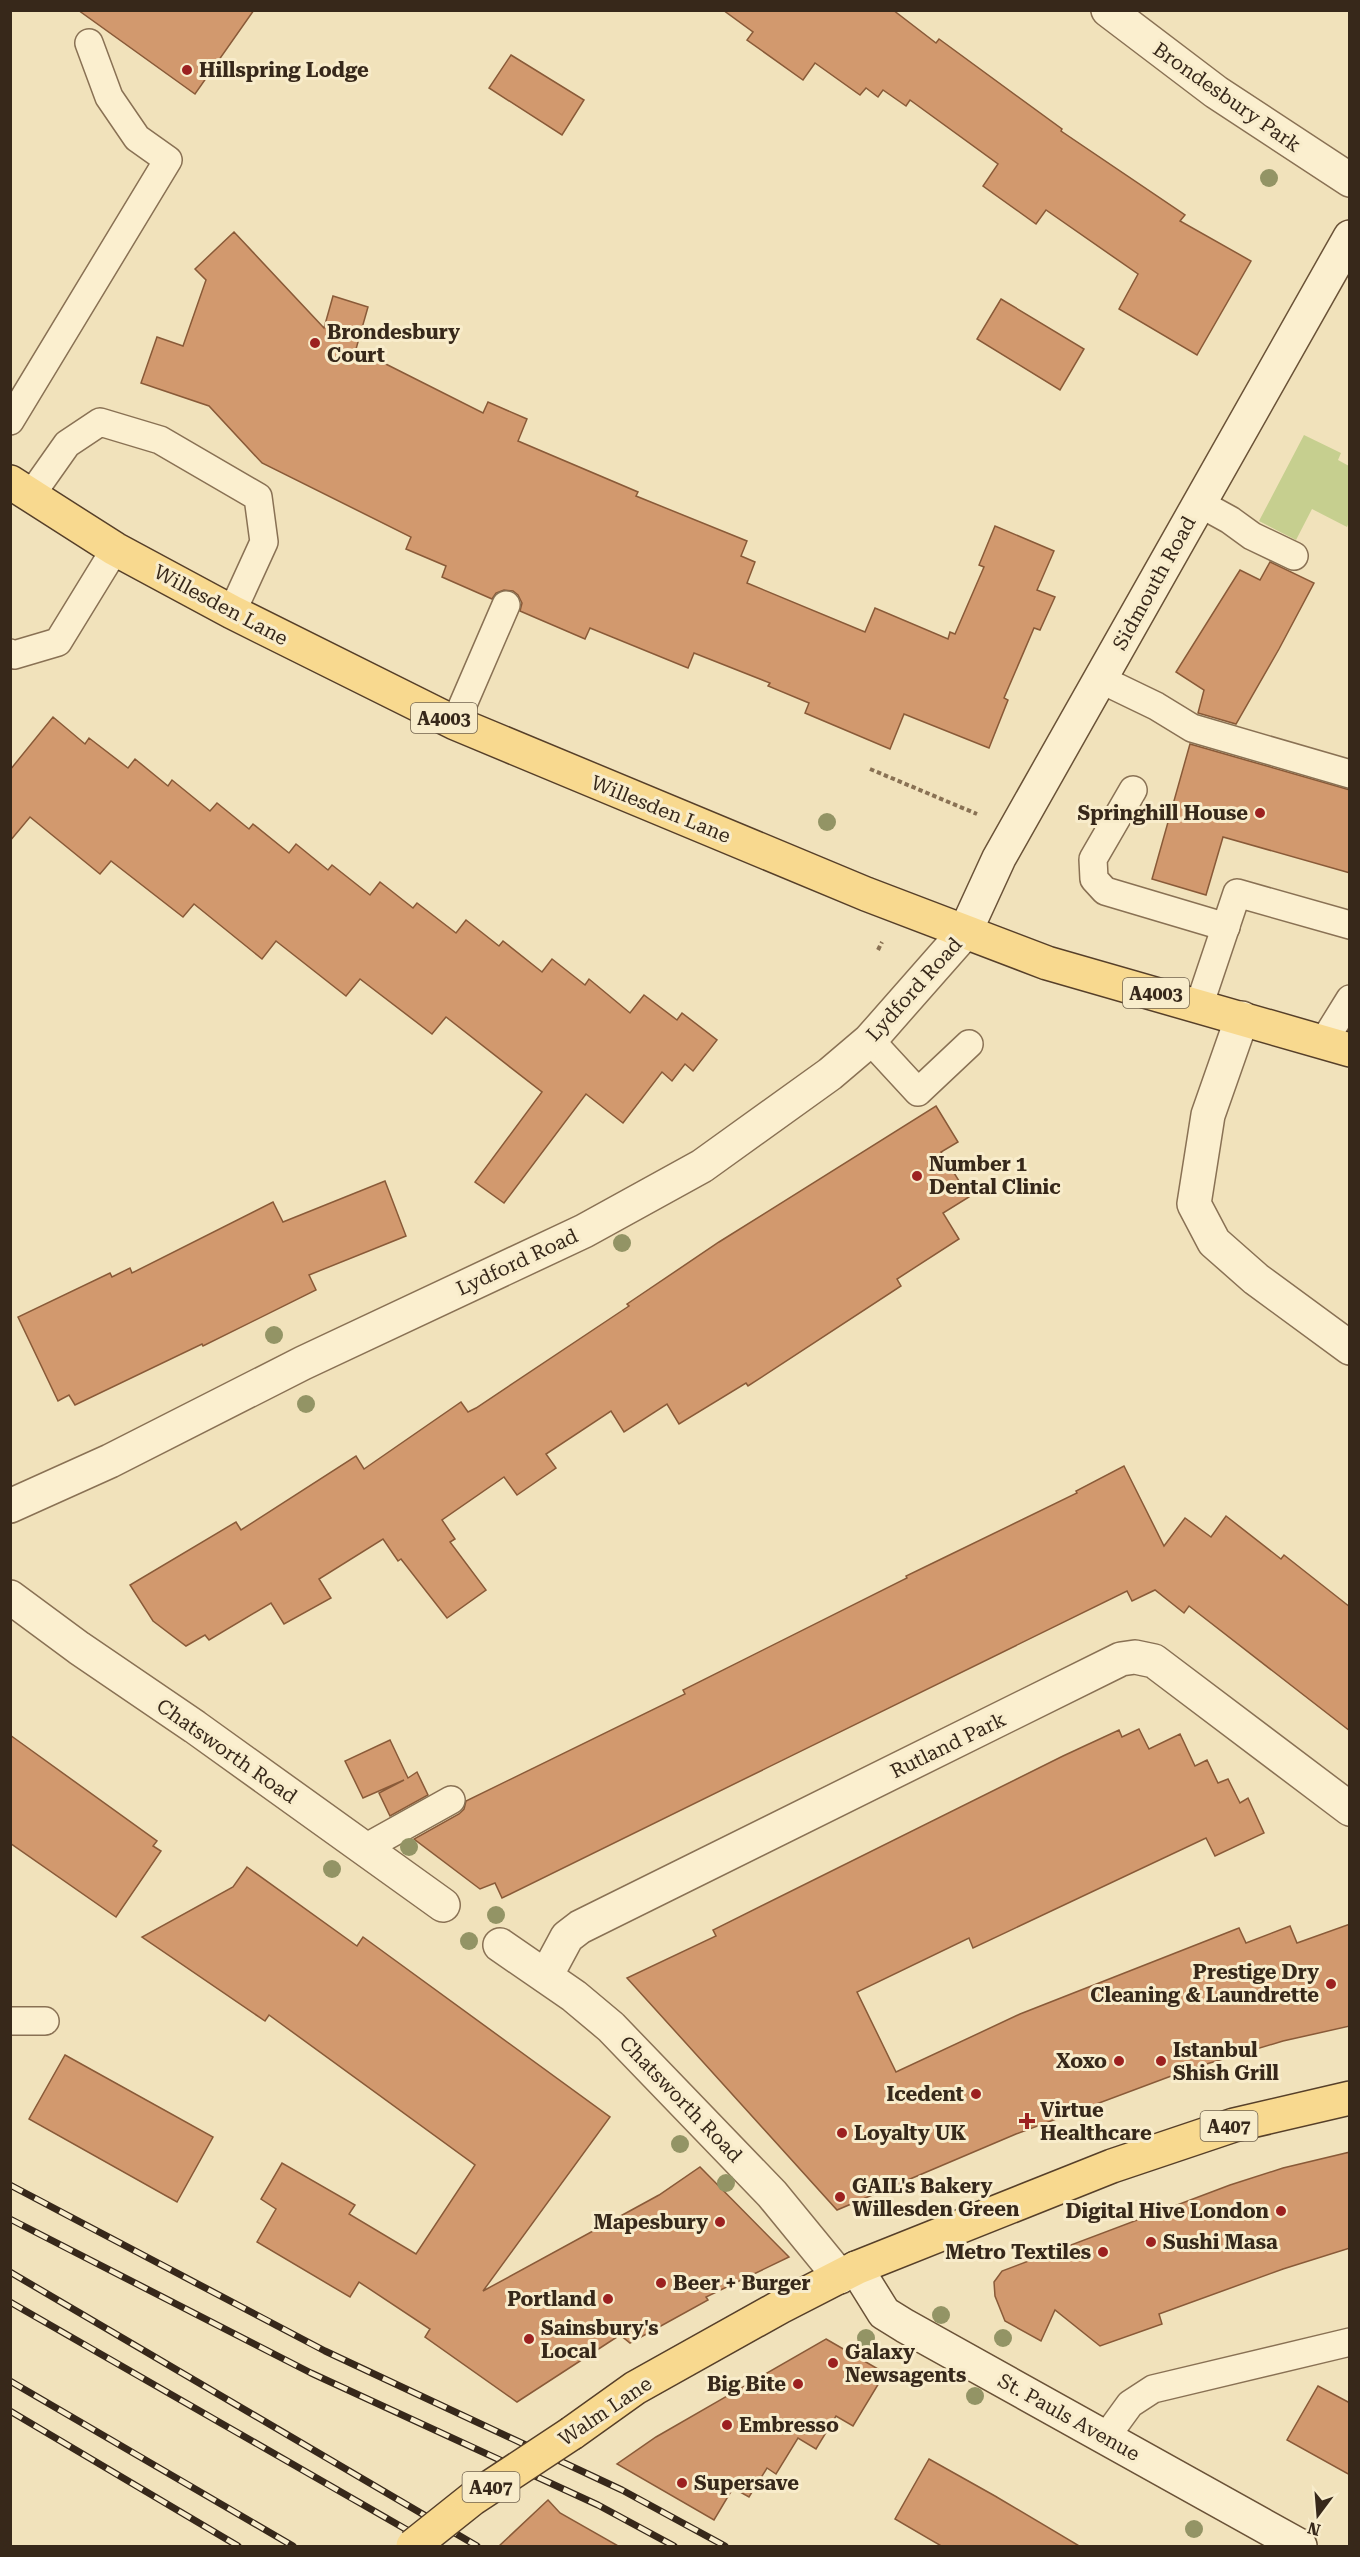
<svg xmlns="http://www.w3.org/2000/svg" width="1360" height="2557" viewBox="0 0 1360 2557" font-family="'Roboto Serif',serif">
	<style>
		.green { fill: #c6cf8f }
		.building { fill: #d2996e; stroke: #895a38; stroke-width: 1.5 }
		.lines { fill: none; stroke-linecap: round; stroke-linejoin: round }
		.lane-casing { stroke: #897154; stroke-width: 30 }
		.street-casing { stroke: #897154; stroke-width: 36 }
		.secondary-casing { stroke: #6a5237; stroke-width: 36 }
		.primary-casing { stroke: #563f29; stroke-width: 36 }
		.path { stroke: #897154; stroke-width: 4; stroke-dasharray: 4.5 3; stroke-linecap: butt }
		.lane { stroke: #fbefcf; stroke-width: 27 }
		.street { stroke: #fbefcf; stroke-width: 33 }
		.secondary { stroke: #fbefcf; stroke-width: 33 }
		.primary { stroke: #f8d98f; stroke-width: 33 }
		.rail-casing { stroke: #37281a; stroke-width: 7 }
		.rail { stroke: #f8eccb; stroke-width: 4.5; stroke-dasharray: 14; stroke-linecap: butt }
		.primary-bridge-casing { stroke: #563f29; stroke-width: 36; stroke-linecap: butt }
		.primary-bridge { stroke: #f8d98f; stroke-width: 33 }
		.tree { fill: #939465 }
		.poi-dot { fill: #9c2120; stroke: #f8eccb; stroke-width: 2 }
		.labels { text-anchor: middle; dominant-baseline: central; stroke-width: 6; stroke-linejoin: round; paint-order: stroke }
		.shield { fill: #f8eccb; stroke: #71634f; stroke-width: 1.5 }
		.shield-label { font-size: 18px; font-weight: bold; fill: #37281a }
		.poi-label { font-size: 20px; font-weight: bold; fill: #37281a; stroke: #f8eccb; text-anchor: start }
		.street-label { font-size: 20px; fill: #37281a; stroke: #f8eccb }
	</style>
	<rect width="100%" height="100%" fill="#f1e2bb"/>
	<polygon class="green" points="1304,435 1341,453 1338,460 1349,466 1349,522 1347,527 1312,509 1296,540 1259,521"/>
	<g class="building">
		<polygon points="78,10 254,10 195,94"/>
		<polygon points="723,10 893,10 936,43 939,39 1062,129 1061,131 1185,215 1180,221 1251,261 1197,355 1119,309 1138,274 1046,210 1036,224 983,186 998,164 910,100 906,106 883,90 878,97 866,88 860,95 815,63 803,80 747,40 753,32"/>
		<polygon points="511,55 584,100 562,135 489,88"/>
		<polygon points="234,232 324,328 333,296 368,307 356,349 483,413 488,402 527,419 518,441 638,492 636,496 747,541 741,556 755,562 747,583 865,632 875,608 948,639 950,632 955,634 984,567 979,565 995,526 1054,551 1037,590 1055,597 1040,630 1034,628 1004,698 1008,700 989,748 904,714 890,749 805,713 809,703 768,686 770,683 694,653 688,668 590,628 585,639 520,611 522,603 518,595 513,591 504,590 496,593 492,599 442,577 446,566 406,549 411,537 262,463 209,406 141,383 157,337 183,346 206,280 195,269"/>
		<polygon points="1001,299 1084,349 1060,390 977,339"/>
		<polygon points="1270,562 1314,583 1279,649 1236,724 1198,713 1204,690 1176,672 1240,570 1260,580"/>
		<polygon points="53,717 85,744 89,738 128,768 135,759 168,786 172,780 210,811 217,803 249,829 253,824 289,853 296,844 328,870 332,865 370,895 380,882 413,908 417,903 456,933 466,920 499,946 503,941 542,972 552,959 585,985 589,979 630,1013 644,995 677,1020 682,1013 717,1040 693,1071 685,1064 672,1081 662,1072 623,1123 586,1094 504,1203 475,1182 542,1092 446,1017 432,1034 360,979 346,996 276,941 262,959 194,904 183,917 111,861 100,874 30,817 10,841 10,770"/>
		<polygon points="1190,744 1350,790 1350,873 1223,837 1206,895 1152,879"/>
		<polygon points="936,1106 958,1142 941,1152 969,1197 943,1213 959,1239 897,1279 901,1286 748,1386 746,1383 679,1424 667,1404 624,1432 611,1411 546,1454 556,1468 517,1495 504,1477 442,1520 455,1539 450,1542 486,1590 447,1618 401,1559 398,1561 383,1539 319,1579 331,1598 284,1624 271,1603 209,1640 205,1635 186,1646 153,1621 130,1585 236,1522 241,1530 356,1456 364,1469 461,1402 468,1412 476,1408 629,1306 627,1304 719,1242"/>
		<polygon points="385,1181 406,1236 309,1275 316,1290 203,1346 202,1344 75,1405 69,1395 58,1401 18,1317 110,1273 112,1277 130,1268 132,1273 273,1202 283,1222"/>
		<polygon points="1124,1466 1164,1546 1185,1518 1211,1537 1226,1516 1281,1559 1284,1555 1350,1607 1350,1731 1189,1606 1184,1613 1155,1590 1132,1601 1127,1591 502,1898 495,1883 480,1889 414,1839 459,1814 464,1809 466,1801 685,1694 683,1690 907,1578 906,1576 933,1563 1077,1493 1076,1491"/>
		<polygon points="1139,1729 1149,1749 1180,1734 1195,1766 1207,1760 1218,1783 1228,1779 1240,1803 1248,1798 1264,1833 1215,1856 1206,1838 973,1948 969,1938 857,1992 896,2072 1020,2014 1239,1928 1246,1943 1290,1926 1297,1943 1350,1924 1350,2026 1283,2041 1190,2069 1016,2134 837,2210 627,1978 716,1936 713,1930 1063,1756 1119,1730 1122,1737"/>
		<polygon points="10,1735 157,1841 153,1846 161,1851 116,1917 10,1843"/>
		<polygon points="390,1740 408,1778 417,1772 428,1795 390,1816 379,1793 404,1780 363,1798 345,1761"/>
		<polygon points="247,1867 357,1946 363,1937 610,2117 483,2291 659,2195 700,2167 789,2257 706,2297 708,2300 630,2343 620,2335 517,2402 425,2337 430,2329 359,2282 350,2297 257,2242 276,2209 261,2199 282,2163 355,2205 349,2214 416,2254 475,2165 269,2015 265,2021 142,1937 233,1887"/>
		<polygon points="65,2055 213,2137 177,2202 29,2119"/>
		<polygon points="1350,2152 1350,2248 1283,2269 1159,2314 1162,2324 1100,2346 1055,2310 1041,2341 1005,2321 995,2296 994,2282 1002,2271 1230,2185 1283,2168"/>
		<polygon points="826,2339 885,2373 853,2426 836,2416 816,2449 798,2438 776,2474 767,2468 749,2497 733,2488 714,2520 617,2464 656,2437"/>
		<polygon points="1318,2386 1350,2403 1350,2475 1287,2440"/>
		<polygon points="929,2459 995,2496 1081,2547 943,2547 895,2519"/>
		<polygon points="548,2500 560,2513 620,2547 498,2547"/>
	</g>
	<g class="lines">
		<defs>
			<g id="lane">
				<polyline points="10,421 168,160 137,138 109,97 89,43"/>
				<polyline points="31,495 67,444 100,422 160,440 258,497 264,542 232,612"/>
				<polyline points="1199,503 1230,520 1252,536 1294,556"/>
				<polyline points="10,653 14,655 58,642 115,549"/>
				<polyline points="1100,679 1156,706 1192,728 1350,774"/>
				<polyline points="455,723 506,605"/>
				<polyline points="1133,790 1093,859 1094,879 1105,891 1226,927"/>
				<polyline points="1199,1006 1237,893 1350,925"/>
				<polyline points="870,1040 918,1092 969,1044"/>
				<polyline points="1324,1041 1350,999"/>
				<polyline points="363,1849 451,1800"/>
				<polyline points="10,2021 45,2021"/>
				<polyline points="1106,2437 1130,2404 1153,2389 1350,2342"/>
			</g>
			<g id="street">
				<polyline points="1108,10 1216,92 1350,180"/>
				<polyline points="1242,1018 1208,1115 1194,1204 1214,1242 1256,1279 1350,1348"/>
				<polyline points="10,1506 110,1461 303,1363 584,1231 702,1166 830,1074 870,1040 965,932"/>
				<polyline points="10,1597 79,1648 195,1727 443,1905"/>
				<polyline points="500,1945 574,1996 611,2027 772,2194 840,2277"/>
				<polyline points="546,1976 567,1937 580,1927 1121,1659 1135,1657 1154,1661 1350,1809"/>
			</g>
			<g id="secondary">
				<polyline points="965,932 999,858 1350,237"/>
				<polyline points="856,2268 884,2313 905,2326 1300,2546"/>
			</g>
			<g id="primary">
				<polyline points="10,482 115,549 232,612 455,723 866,894 1047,963 1350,1050"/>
				<polyline points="572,2433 635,2388 780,2307 856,2268 1112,2166 1234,2125 1350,2098"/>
			</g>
		</defs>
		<use href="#lane" class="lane-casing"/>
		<use href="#street" class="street-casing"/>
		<use href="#secondary" class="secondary-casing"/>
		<use href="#primary" class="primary-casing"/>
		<g class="path">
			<polyline points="870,769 977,814"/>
			<polyline points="878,950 882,942"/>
		</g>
		<use href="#lane" class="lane"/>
		<use href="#street" class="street"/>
		<use href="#secondary" class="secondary"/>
		<use href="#primary" class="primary"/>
		<defs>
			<g id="rail">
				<polyline points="10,2185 325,2351 622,2490 725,2546"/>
				<polyline points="10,2219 311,2373 598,2505 674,2546"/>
				<polyline points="10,2272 477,2546"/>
				<polyline points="10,2302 435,2546"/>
				<polyline points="10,2381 293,2546"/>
				<polyline points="10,2411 238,2546"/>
			</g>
		</defs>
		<use href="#rail" class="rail-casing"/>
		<use href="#rail" class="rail"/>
		<defs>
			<polyline id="primary-bridge" points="413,2546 472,2499 572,2433"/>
		</defs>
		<use href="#primary-bridge" class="primary-bridge-casing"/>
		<use href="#primary-bridge" class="primary-bridge"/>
	</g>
	<g class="tree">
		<circle cx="1269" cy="178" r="9"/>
		<circle cx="827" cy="822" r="9"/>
		<circle cx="622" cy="1243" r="9"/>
		<circle cx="274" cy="1335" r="9"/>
		<circle cx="306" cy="1404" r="9"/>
		<circle cx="409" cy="1847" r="9"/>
		<circle cx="332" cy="1869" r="9"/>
		<circle cx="496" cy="1915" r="9"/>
		<circle cx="469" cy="1941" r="9"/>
		<circle cx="680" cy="2144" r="9"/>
		<circle cx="726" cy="2183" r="9"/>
		<circle cx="941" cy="2315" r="9"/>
		<circle cx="866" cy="2338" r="9"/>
		<circle cx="1003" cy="2338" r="9"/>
		<circle cx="975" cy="2396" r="9"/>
		<circle cx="1194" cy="2529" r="9"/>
	</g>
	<g class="poi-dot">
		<circle cx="187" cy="70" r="6"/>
		<circle cx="315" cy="343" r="6"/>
		<circle cx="1260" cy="813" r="6"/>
		<circle cx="917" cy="1176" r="6"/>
		<circle cx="1331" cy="1984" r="6"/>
		<circle cx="1119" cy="2061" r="6"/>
		<circle cx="1161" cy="2061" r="6"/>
		<circle cx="976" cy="2094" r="6"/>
		<path d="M1024 2112h6v6h6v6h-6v6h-6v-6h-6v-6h6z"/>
		<circle cx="842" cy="2133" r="6"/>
		<circle cx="840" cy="2197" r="6"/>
		<circle cx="1281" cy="2211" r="6"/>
		<circle cx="720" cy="2222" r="6"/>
		<circle cx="1151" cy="2242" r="6"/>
		<circle cx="1103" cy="2252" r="6"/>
		<circle cx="661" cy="2283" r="6"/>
		<circle cx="608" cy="2299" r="6"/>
		<circle cx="529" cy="2339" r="6"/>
		<circle cx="833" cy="2363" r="6"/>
		<circle cx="798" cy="2384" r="6"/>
		<circle cx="727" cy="2425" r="6"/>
		<circle cx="682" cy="2483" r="6"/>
	</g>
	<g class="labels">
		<g class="shield">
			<rect x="411" y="703" width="66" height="30" rx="4.5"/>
			<rect x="1123" y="978" width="66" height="30" rx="4.5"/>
			<rect x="1200.5" y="2111" width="57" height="30" rx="4.5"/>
			<rect x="462.5" y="2472" width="57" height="30" rx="4.5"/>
		</g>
		<g class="shield-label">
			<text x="444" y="718">A4003</text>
			<text x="1156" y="993">A4003</text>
			<text x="1229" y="2126">A407</text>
			<text x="491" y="2487">A407</text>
		</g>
		<g class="poi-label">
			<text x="199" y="70">Hillspring Lodge</text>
			<text x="327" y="332">Brondesbury<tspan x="327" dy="23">Court</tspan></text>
			<text x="1248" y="813" text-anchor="end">Springhill House</text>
			<text x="929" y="1164">Number 1<tspan x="929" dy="23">Dental Clinic</tspan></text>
			<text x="1319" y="1972" text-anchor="end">Prestige Dry<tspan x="1319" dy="23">Cleaning &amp; Laundrette</tspan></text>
			<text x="1173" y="2050">Istanbul<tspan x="1173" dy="23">Shish Grill</tspan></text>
			<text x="1107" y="2061" text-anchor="end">Xoxo</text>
			<text x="964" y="2094" text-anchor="end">Icedent</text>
			<text x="1040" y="2110">Virtue<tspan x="1040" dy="23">Healthcare</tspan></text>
			<text x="854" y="2133">Loyalty UK</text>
			<text x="852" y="2186">GAIL's Bakery<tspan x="852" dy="23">Willesden Green</tspan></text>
			<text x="1269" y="2211" text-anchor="end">Digital Hive London</text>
			<text x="708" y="2222" text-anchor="end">Mapesbury</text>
			<text x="1163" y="2242">Sushi Masa</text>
			<text x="1091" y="2252" text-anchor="end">Metro Textiles</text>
			<text x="673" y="2283">Beer + Burger</text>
			<text x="596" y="2299" text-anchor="end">Portland</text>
			<text x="541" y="2328">Sainsbury's<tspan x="541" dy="23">Local</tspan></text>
			<text x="845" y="2352">Galaxy<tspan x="845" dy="23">Newsagents</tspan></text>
			<text x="786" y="2384" text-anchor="end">Big Bite</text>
			<text x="739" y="2425">Embresso</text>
			<text x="694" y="2483">Supersave</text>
		</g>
		<g class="street-label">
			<text transform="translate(1227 97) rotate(35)">Brondesbury Park</text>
			<text transform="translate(1154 583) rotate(-61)">Sidmouth Road</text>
			<text transform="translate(221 605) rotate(28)">Willesden Lane</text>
			<text transform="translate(661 809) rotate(22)">Willesden Lane</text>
			<text transform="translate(914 989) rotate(-48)">Lydford Road</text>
			<text transform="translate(517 1262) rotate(-25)">Lydford Road</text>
			<text transform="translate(948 1745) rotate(-26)">Rutland Park</text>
			<text transform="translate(227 1751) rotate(35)">Chatsworth Road</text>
			<text transform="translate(681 2099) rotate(46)">Chatsworth Road</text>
			<text transform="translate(605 2411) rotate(-34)">Walm Lane</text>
			<text transform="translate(1069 2417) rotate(29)">St. Pauls Avenue</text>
		</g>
	</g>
	<rect width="1360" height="2557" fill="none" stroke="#37281a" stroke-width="24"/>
	<g transform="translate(1318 2515) rotate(196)" stroke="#f8eccb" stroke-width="4.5" paint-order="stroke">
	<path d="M0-4.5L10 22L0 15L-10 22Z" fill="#37281a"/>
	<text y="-9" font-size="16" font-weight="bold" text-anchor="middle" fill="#37281a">N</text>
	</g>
</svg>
